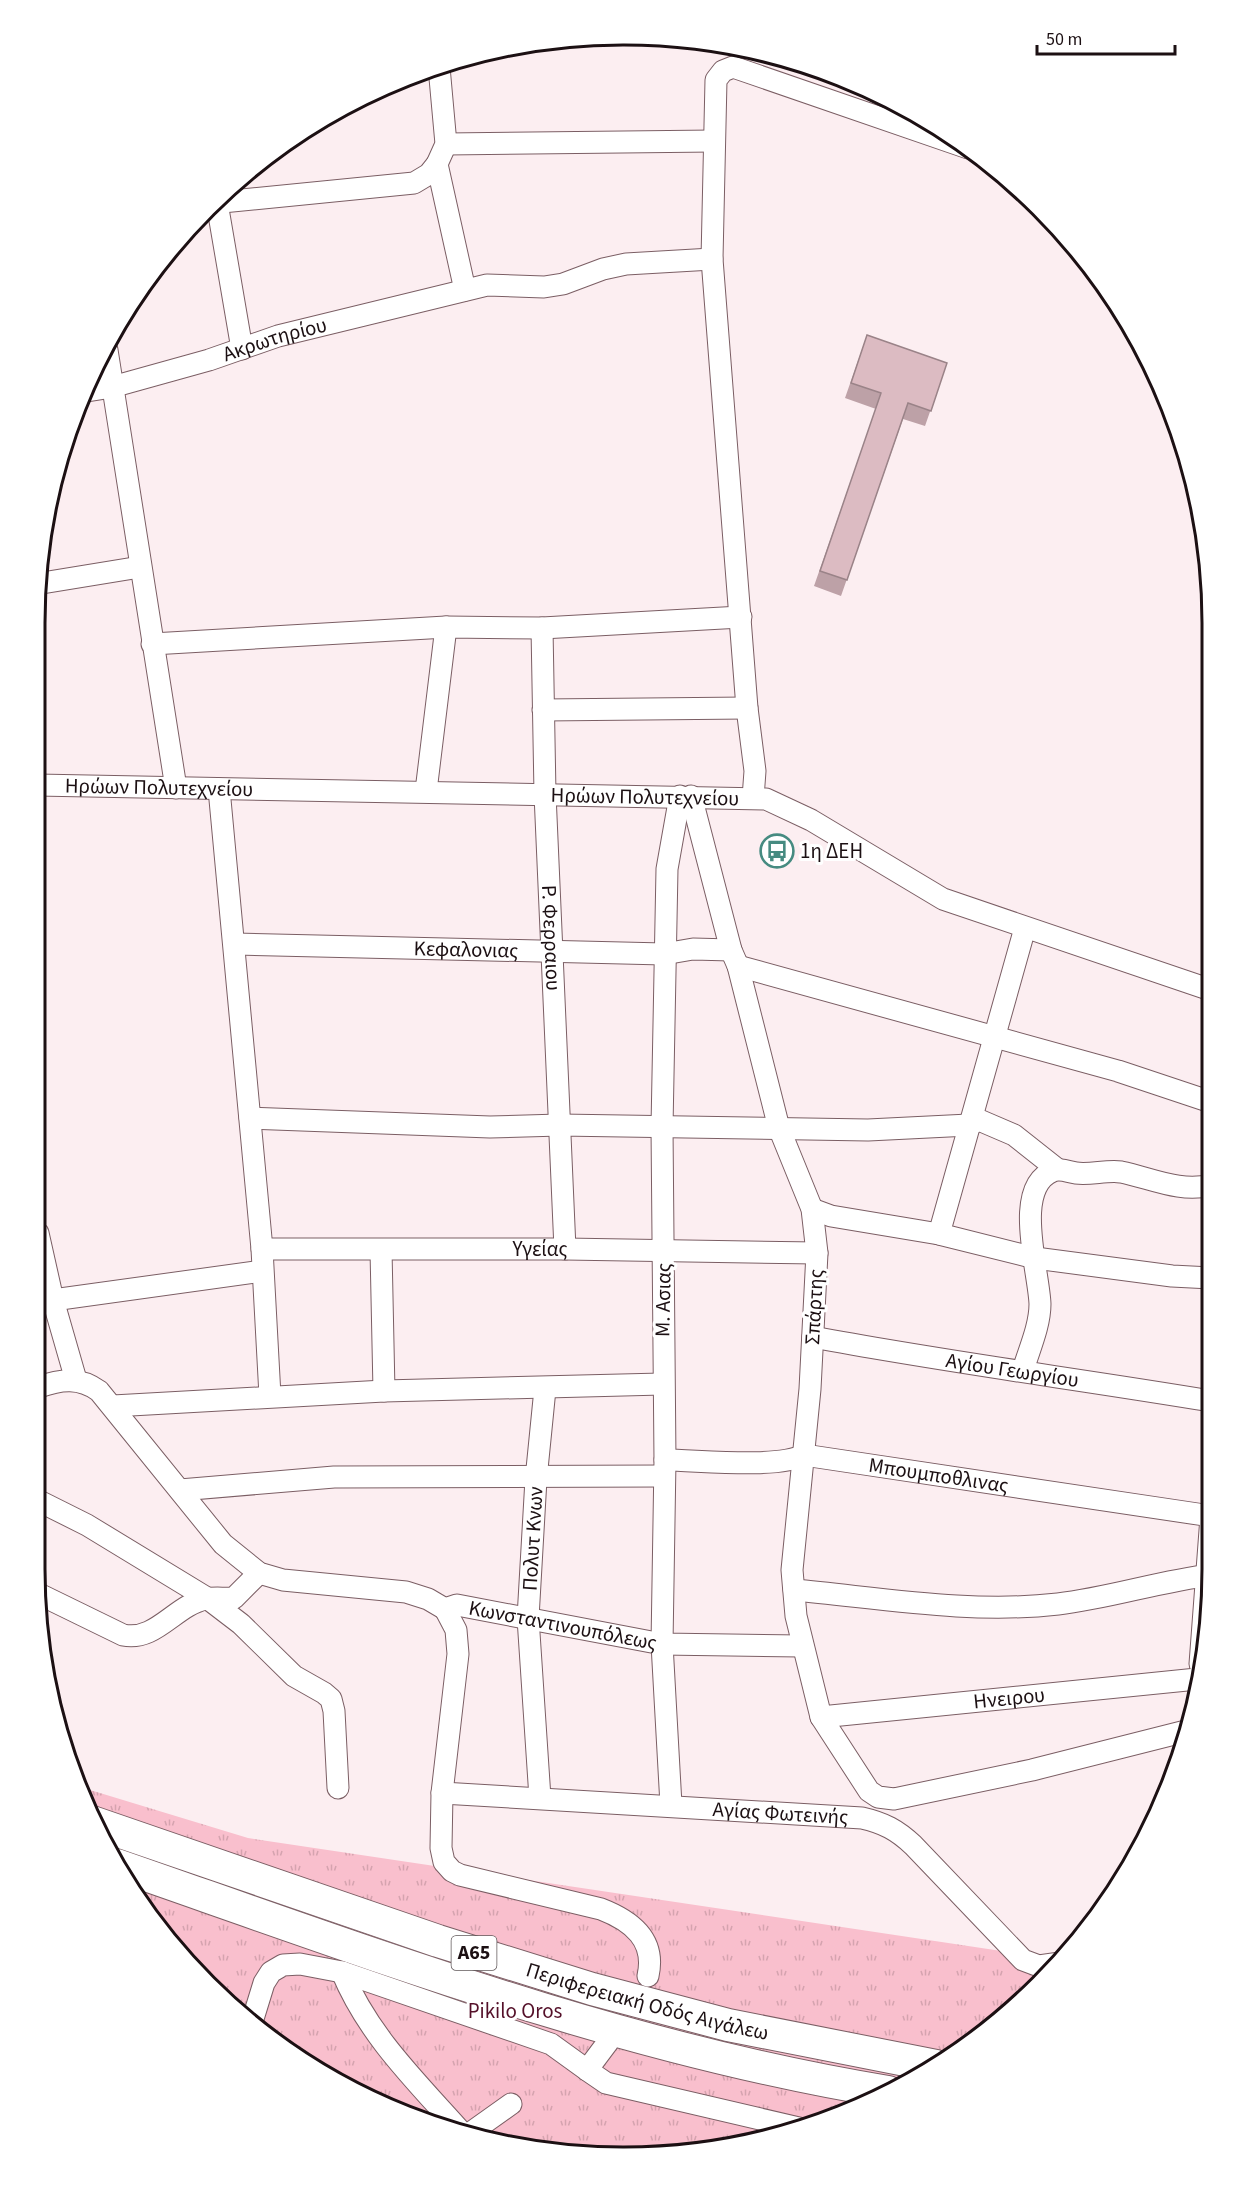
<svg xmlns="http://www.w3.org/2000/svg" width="1247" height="2192" viewBox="0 0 1247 2192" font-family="'Source Sans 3',sans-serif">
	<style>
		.park { fill: url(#park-tufts) }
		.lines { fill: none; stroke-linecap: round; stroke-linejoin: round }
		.minor-casing { stroke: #7b5e64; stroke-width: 23 }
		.highway-casing { stroke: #7b5e64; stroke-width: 34 }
		.minor { stroke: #fff; stroke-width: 21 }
		.highway { stroke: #fff; stroke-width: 32 }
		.wall { fill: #bda1a7 }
		.building { fill: #dcbbc2; stroke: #9a8388; stroke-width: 1.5 }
		.labels { text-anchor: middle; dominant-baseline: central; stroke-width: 6; stroke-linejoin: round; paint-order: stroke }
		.shield { fill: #fff; stroke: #60585a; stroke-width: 1.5 }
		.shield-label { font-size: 20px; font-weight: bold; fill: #1c1013 }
		.street-label { font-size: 21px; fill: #1c1013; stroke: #fff }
		.poi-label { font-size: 21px; fill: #1c1013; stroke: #fff; text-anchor: start }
		.park-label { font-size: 21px; fill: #541029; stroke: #fff }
		.rim { fill: none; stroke: #1c1013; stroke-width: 3 }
	</style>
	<defs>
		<pattern id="park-tufts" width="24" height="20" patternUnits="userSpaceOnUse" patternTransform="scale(1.5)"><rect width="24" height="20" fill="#f9bfcd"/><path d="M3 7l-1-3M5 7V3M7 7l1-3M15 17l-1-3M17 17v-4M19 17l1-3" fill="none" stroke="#d5a3af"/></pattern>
	</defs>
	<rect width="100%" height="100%" fill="#fceef1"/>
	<polygon class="park" points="77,1786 248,1838 1062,1960 982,2036 918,2079 813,2126 738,2146 624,2157 471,2137 363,2097 296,2058 207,1985 156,1927 95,1829"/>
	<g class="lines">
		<defs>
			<g id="minor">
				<polyline points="439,67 446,144 437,164 465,290"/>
				<polyline points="446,144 714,141"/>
				<polyline points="212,203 414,183 429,174 437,164"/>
				<polyline points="217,203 242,349"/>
				<polyline points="107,350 176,788"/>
				<path id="s1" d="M87 391 112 387 209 360 278 336 487 285 544 287 563 284 603 269 626 264 712 259"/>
				<polyline points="36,584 140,567"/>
				<path id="s2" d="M542 628 545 794 565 1249"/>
				<polyline points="152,644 446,627 542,628 741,617"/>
				<polyline points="543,710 747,708"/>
				<path id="s3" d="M37 785 766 799 811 820 943 899 1211 990"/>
				<polyline points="219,789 262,1249 270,1396"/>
				<polyline points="426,791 446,627"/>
				<polyline points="691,796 731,950 738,966 779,1128 812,1209 817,1253 810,1389 792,1570 796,1616 821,1717 869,1791 878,1797 894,1799 1032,1770 1186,1731"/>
				<polyline points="753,798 755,771 747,708 712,259 716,80 723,71 733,67 968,148"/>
				<path id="s4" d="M235 944 664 954 693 949 731 950"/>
				<polyline points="738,966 1118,1071 1211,1102"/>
				<polyline points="250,1118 490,1127 560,1125 868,1130 969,1125 979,1120 1014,1135 1057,1169"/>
				<polyline points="812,1209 831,1216 939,1234 1035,1258 1172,1276 1211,1278"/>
				<polyline points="38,1233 53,1300 76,1380"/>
				<polyline points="939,1234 1025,928"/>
				<path id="s5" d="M262 1249H565L817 1253"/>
				<polyline points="381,1250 384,1391"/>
				<polyline points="53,1300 262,1271"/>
				<path id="s6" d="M813 1337C945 1362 1079 1379 1211 1401"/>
				<path d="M1023 1370C1029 1350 1040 1326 1040 1304 1039 1271 1012 1187 1053 1171 1061 1168 1068 1172 1076 1173 1090 1175 1107 1170 1121 1172 1151 1178 1180 1193 1211 1185"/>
				<path id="s7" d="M39 1387C61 1379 80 1377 99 1391L223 1544 259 1573 283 1580 406 1592 428 1599 445 1609 457 1605 662 1644 801 1646"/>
				<polyline points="113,1406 384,1391 662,1384"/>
				<path id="s8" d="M665 1460C698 1460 776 1469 804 1455L1211 1516"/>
				<polyline points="180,1490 334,1477 664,1476"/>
				<polyline points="39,1501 87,1525 207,1598 241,1624 294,1676 324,1693 331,1699 334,1711 338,1788"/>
				<path d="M794 1590C881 1598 971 1614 1058 1604 1110 1598 1160 1581 1211 1575"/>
				<path d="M39 1594 123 1635C156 1642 175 1605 206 1599 215 1597 225 1599 234 1598L259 1573"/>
				<path d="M445 1609 456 1630 458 1654 442 1793 441 1848 444 1862 452 1871 460 1875 601 1909C632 1921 656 1940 648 1976"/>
				<polyline points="1200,1664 1211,1517"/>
				<path id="s9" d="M821 1717 1197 1679"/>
				<path id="s10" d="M442 1793 862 1818C884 1823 897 1830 913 1845L1023 1960 1039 1966 1060 1963"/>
				<path id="s11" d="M540 1798 528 1618 536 1479 545 1389"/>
				<polyline points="671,1805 662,1644 665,1460 662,1127 667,869 680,796"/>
				<path d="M342 1972C369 2037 418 2083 464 2135"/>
				<polyline points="252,2022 264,1983 271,1972 283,1965 300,1964 342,1972 551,2044 587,2070"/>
				<polyline points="608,2042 587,2070 606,2083 803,2129"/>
				<polyline points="466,2136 511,2104"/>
			</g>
			<g id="highway">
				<path id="s12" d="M92 1822 438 1941 592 1989 728 2025 936 2066"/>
				<path d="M117 1865C370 1953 624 2049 888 2092"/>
			</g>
		</defs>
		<use href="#minor" class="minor-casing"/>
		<use href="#highway" class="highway-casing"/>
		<use href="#minor" class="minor"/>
		<use href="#highway" class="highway"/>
	</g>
	<polygon class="wall" points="867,335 947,363 925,426 903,419 841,596 814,586 876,409 845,398"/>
	<polygon class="building" points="867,335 947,363 931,411 908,403 847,580 820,571 881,393 851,383"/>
	<defs>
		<symbol id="bus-ring" viewBox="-11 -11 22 22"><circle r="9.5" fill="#fff" stroke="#468b81" stroke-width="1.5"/><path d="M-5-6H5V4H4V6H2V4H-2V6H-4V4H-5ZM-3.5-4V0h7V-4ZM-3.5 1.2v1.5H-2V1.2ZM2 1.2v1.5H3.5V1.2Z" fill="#468b81"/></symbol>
	</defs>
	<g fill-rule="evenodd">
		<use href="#bus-ring" x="758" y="832" width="38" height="38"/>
	</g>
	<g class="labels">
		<rect class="shield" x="451.5" y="1936" width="45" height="34" rx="4.5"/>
		<g class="shield-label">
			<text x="474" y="1953">Α65</text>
		</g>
		<g class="street-label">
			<text stroke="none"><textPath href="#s1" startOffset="195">Ακρωτηρίου</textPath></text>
			<text stroke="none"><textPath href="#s3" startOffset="122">Ηρώων Πολυτεχνείου</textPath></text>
			<text stroke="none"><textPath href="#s3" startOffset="608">Ηρώων Πολυτεχνείου</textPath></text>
			<text stroke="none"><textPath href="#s2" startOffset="310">Ρ. Φερραιου</textPath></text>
			<text stroke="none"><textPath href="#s4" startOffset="231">Κεφαλονιας</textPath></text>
			<text stroke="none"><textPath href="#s5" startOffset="278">Υγείας</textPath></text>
			<text transform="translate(663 1300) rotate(-89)">Μ. Ασιας</text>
			<text transform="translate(814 1307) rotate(-87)">Σπάρτης</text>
			<text stroke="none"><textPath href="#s6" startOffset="202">Αγίου Γεωργίου</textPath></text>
			<text stroke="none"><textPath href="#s8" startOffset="276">Μπουμποθλινας</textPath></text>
			<text stroke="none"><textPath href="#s11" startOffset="260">Πολυτ Κνων</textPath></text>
			<text stroke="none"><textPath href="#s7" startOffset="618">Κωνσταντινουπόλεως</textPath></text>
			<text stroke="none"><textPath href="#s9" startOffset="189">Ηνειρου</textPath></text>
			<text stroke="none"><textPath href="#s10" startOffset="339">Αγίας Φωτεινής</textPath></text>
			<text stroke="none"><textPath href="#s12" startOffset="584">Περιφερειακή Οδός Αιγάλεω</textPath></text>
		</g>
		<g class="poi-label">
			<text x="800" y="851">1η ΔΕΗ</text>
		</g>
		<g class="park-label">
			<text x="515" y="2011">Pikilo Oros</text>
		</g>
	</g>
	<path d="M0 0H1247V2192H0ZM623 45H624A578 578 0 0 1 1202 623V1569A578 578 0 0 1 624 2147H623A578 578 0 0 1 45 1569V623A578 578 0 0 1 623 45Z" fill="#fff" fill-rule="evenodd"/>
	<path class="rim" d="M623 45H624A578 578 0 0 1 1202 623V1569A578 578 0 0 1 624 2147H623A578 578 0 0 1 45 1569V623A578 578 0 0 1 623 45Z"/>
	<path d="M1037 45v9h138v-9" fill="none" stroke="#1c1013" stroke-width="3"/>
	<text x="1046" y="45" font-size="18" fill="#1c1013" stroke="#ffffff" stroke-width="4.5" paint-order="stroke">50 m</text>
</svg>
